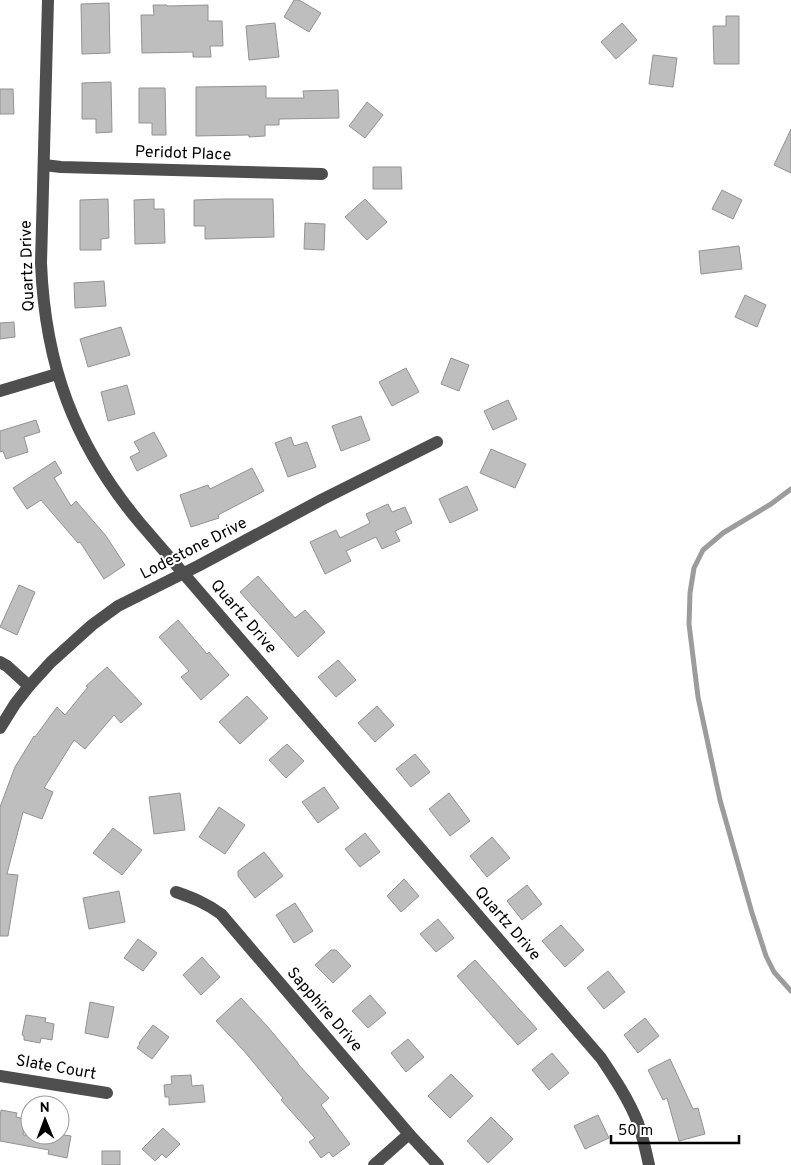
<svg xmlns="http://www.w3.org/2000/svg" width="791" height="1165" viewBox="0 0 791 1165" font-family="Overpass,sans-serif">
	<style>
		.lines { fill: none; stroke-linecap: round; stroke-linejoin: round }
		.stream { stroke: #9c9c9c; stroke-width: 5 }
		.building { fill: #bebebe; stroke: #929292 }
		.minor { stroke: #4e4e4e; stroke-width: 12 }
		.labels { text-anchor: middle; dominant-baseline: central; stroke-width: 4; stroke-linejoin: round; paint-order: stroke }
		.street-label { font-size: 16px; fill: #000; stroke: #fff }
	</style>
	<rect width="100%" height="100%" fill="#fff"/>
	<g class="lines">
		<polyline class="stream" points="791,489 771,504 723,533 703,550 694,568 690,593 689,624 698,697 720,800 752,913 766,956 774,972 791,991"/>
	</g>
	<g class="building">
		<polygon points="294,0 299,0 321,13 309,32 284,17"/>
		<polygon points="109,3 110,53 82,54 81,4"/>
		<polygon points="153,5 167,5 167,6 208,5 208,21 222,21 223,46 210,46 211,57 193,57 193,52 142,53 141,15 154,15"/>
		<polygon points="726,16 739,16 739,64 714,64 713,26 726,26"/>
		<polygon points="275,23 279,57 249,60 246,26"/>
		<polygon points="622,23 637,40 616,59 601,42"/>
		<polygon points="653,55 677,58 673,87 649,84"/>
		<polygon points="111,82 112,132 96,133 96,119 82,119 82,83"/>
		<polygon points="266,86 266,98 304,98 303,91 338,90 339,118 279,119 279,125 265,125 265,136 249,137 249,135 196,136 196,87"/>
		<polygon points="139,88 165,88 166,135 152,135 152,123 139,123"/>
		<polygon points="0,89 13,89 14,114 0,114"/>
		<polygon points="367,102 383,115 365,138 349,126"/>
		<polygon points="791,129 791,173 774,165"/>
		<polygon points="373,167 401,167 402,189 373,189"/>
		<polygon points="722,190 742,200 733,219 712,209"/>
		<polygon points="108,199 109,238 101,239 101,250 80,250 80,200"/>
		<polygon points="154,199 154,209 164,209 165,243 135,244 134,200"/>
		<polygon points="223,199 273,199 274,237 205,239 205,226 194,226 194,200"/>
		<polygon points="365,199 387,222 367,240 345,217"/>
		<polygon points="305,223 325,224 324,250 304,249"/>
		<polygon points="739,246 742,269 701,274 699,251"/>
		<polygon points="104,281 106,306 75,308 74,283"/>
		<polygon points="745,295 766,305 757,327 735,317"/>
		<polygon points="14,322 15,337 0,339 0,323"/>
		<polygon points="121,327 130,355 88,367 80,339"/>
		<polygon points="451,358 469,365 459,391 441,384"/>
		<polygon points="406,368 419,392 392,406 379,382"/>
		<polygon points="127,385 135,414 108,421 101,392"/>
		<polygon points="508,400 517,419 493,430 484,411"/>
		<polygon points="361,416 370,440 341,451 332,426"/>
		<polygon points="36,420 40,432 24,437 28,452 6,459 3,451 0,452 0,431"/>
		<polygon points="154,432 167,456 137,471 130,457 140,452 134,442"/>
		<polygon points="291,437 294,446 307,442 316,467 288,477 275,443"/>
		<polygon points="491,449 526,464 515,488 480,473"/>
		<polygon points="55,461 62,473 54,478 71,506 76,501 106,536 125,565 104,579 80,542 78,543 41,500 27,509 13,488"/>
		<polygon points="252,468 264,491 218,515 219,518 191,527 180,495 208,485 210,489"/>
		<polygon points="467,486 478,510 450,523 439,499"/>
		<polygon points="388,504 392,512 405,507 412,523 395,531 400,541 382,549 376,537 346,551 351,561 325,574 310,542 336,530 340,538 370,523 366,514"/>
		<polygon points="258,576 295,618 305,610 325,632 298,657 240,592"/>
		<polygon points="19,585 35,592 17,635 0,627"/>
		<polygon points="178,620 207,654 209,652 229,675 201,700 181,677 189,671 159,637"/>
		<polygon points="338,660 356,680 336,697 318,677"/>
		<polygon points="107,667 142,704 121,723 114,715 85,749 74,740 44,788 53,792 42,819 23,812 7,874 18,875 8,936 0,936 0,807 15,767 34,736 35,737 57,707 65,715 88,687 86,686"/>
		<polygon points="247,696 268,718 240,744 219,722"/>
		<polygon points="377,706 394,725 375,742 358,723"/>
		<polygon points="287,744 304,761 286,778 269,760"/>
		<polygon points="415,754 430,772 411,787 396,769"/>
		<polygon points="324,787 339,808 318,823 302,802"/>
		<polygon points="180,793 185,830 154,834 149,797"/>
		<polygon points="449,793 470,821 450,836 429,809"/>
		<polygon points="219,807 245,825 225,854 199,837"/>
		<polygon points="113,828 142,850 122,875 93,853"/>
		<polygon points="365,833 380,852 360,867 345,849"/>
		<polygon points="492,837 510,858 487,877 470,856"/>
		<polygon points="264,852 283,876 255,898 238,876 238,871"/>
		<polygon points="404,879 419,896 401,912 387,896"/>
		<polygon points="527,885 542,904 522,920 507,901"/>
		<polygon points="119,891 125,922 89,929 83,898"/>
		<polygon points="295,903 313,931 294,943 276,915"/>
		<polygon points="438,919 454,938 436,952 420,934"/>
		<polygon points="561,925 584,950 565,967 542,941"/>
		<polygon points="138,939 157,953 143,971 124,958"/>
		<polygon points="331,950 336,950 351,966 333,983 315,965"/>
		<polygon points="202,957 220,977 201,995 183,975"/>
		<polygon points="475,960 537,1029 518,1045 457,976"/>
		<polygon points="608,971 625,992 604,1009 587,988"/>
		<polygon points="370,995 386,1013 368,1028 352,1011"/>
		<polygon points="241,998 267,1026 298,1063 298,1064 329,1098 321,1105 350,1144 333,1157 329,1152 321,1158 309,1142 315,1138 281,1100 283,1098 244,1051 216,1021"/>
		<polygon points="90,1002 114,1007 108,1038 85,1033"/>
		<polygon points="26,1015 46,1018 45,1022 54,1024 52,1040 41,1038 40,1043 24,1040 24,1036 22,1035"/>
		<polygon points="645,1018 659,1036 638,1053 624,1035"/>
		<polygon points="153,1025 169,1037 152,1059 137,1048 140,1044 139,1043"/>
		<polygon points="408,1039 424,1057 406,1072 391,1053"/>
		<polygon points="552,1053 569,1073 549,1090 532,1070"/>
		<polygon points="670,1059 693,1109 698,1108 705,1134 679,1141 667,1098 663,1100 648,1070"/>
		<polygon points="451,1074 473,1096 450,1118 428,1096"/>
		<polygon points="191,1075 192,1086 203,1085 205,1102 169,1105 169,1097 165,1097 164,1085 172,1084 171,1076"/>
		<polygon points="1,1110 17,1113 16,1117 25,1119 23,1135 64,1135 71,1136 67,1158 48,1154 49,1150 0,1141 0,1118"/>
		<polygon points="598,1115 609,1138 585,1149 574,1126"/>
		<polygon points="491,1117 513,1139 488,1163 467,1141"/>
		<polygon points="163,1128 180,1144 166,1158 162,1154 155,1161 142,1149"/>
		<rect x="102" y="1151" width="18" height="14"/>
	</g>
	<g class="lines">
		<g class="minor">
			<path d="M48 0 41 263C45 365 74 444 140 523L601 1058C615 1079 629 1100 638 1123 643 1137 646 1151 649 1165"/>
			<polyline points="44,165 61,167 322,174"/>
			<polyline points="0,391 57,374"/>
			<polyline points="0,662 7,666 29,686"/>
			<polyline points="0,728 15,704 29,686 51,662 92,625 118,606 198,566 323,499 437,442"/>
			<path d="M176 892C193 898 206 903 221 914L409 1134 438 1165"/>
			<polyline points="0,1076 107,1093"/>
			<polyline points="374,1165 409,1134"/>
		</g>
	</g>
	<g class="labels">
		<g class="street-label">
			<text transform="translate(183 154) rotate(2)">Peridot Place</text>
			<text transform="translate(28 266) rotate(-92)">Quartz Drive</text>
			<text transform="translate(194 549) rotate(-27)">Lodestone Drive</text>
			<text transform="translate(243 617) rotate(49)">Quartz Drive</text>
			<text transform="translate(507 924) rotate(49)">Quartz Drive</text>
			<text transform="translate(324 1010) rotate(49)">Sapphire Drive</text>
			<text transform="translate(56 1068) rotate(10)">Slate Court</text>
		</g>
	</g>
	<g transform="translate(45 1120) rotate(359)"><circle r="24" fill="#ffffff" stroke="#999999"/>
	<path d="M0-4L9 19L0 12L-9 19Z" fill="#000000"/>
	<text y="-8" font-size="14" font-weight="bold" text-anchor="middle" fill="#000000">N</text>
	</g>
	<path d="M611 1135v8h128v-8" fill="none" stroke="#000000" stroke-width="2.5"/>
	<text x="618" y="1135" font-size="15" fill="#000000" stroke="#ffffff" stroke-width="4" paint-order="stroke">50 m</text>
</svg>
